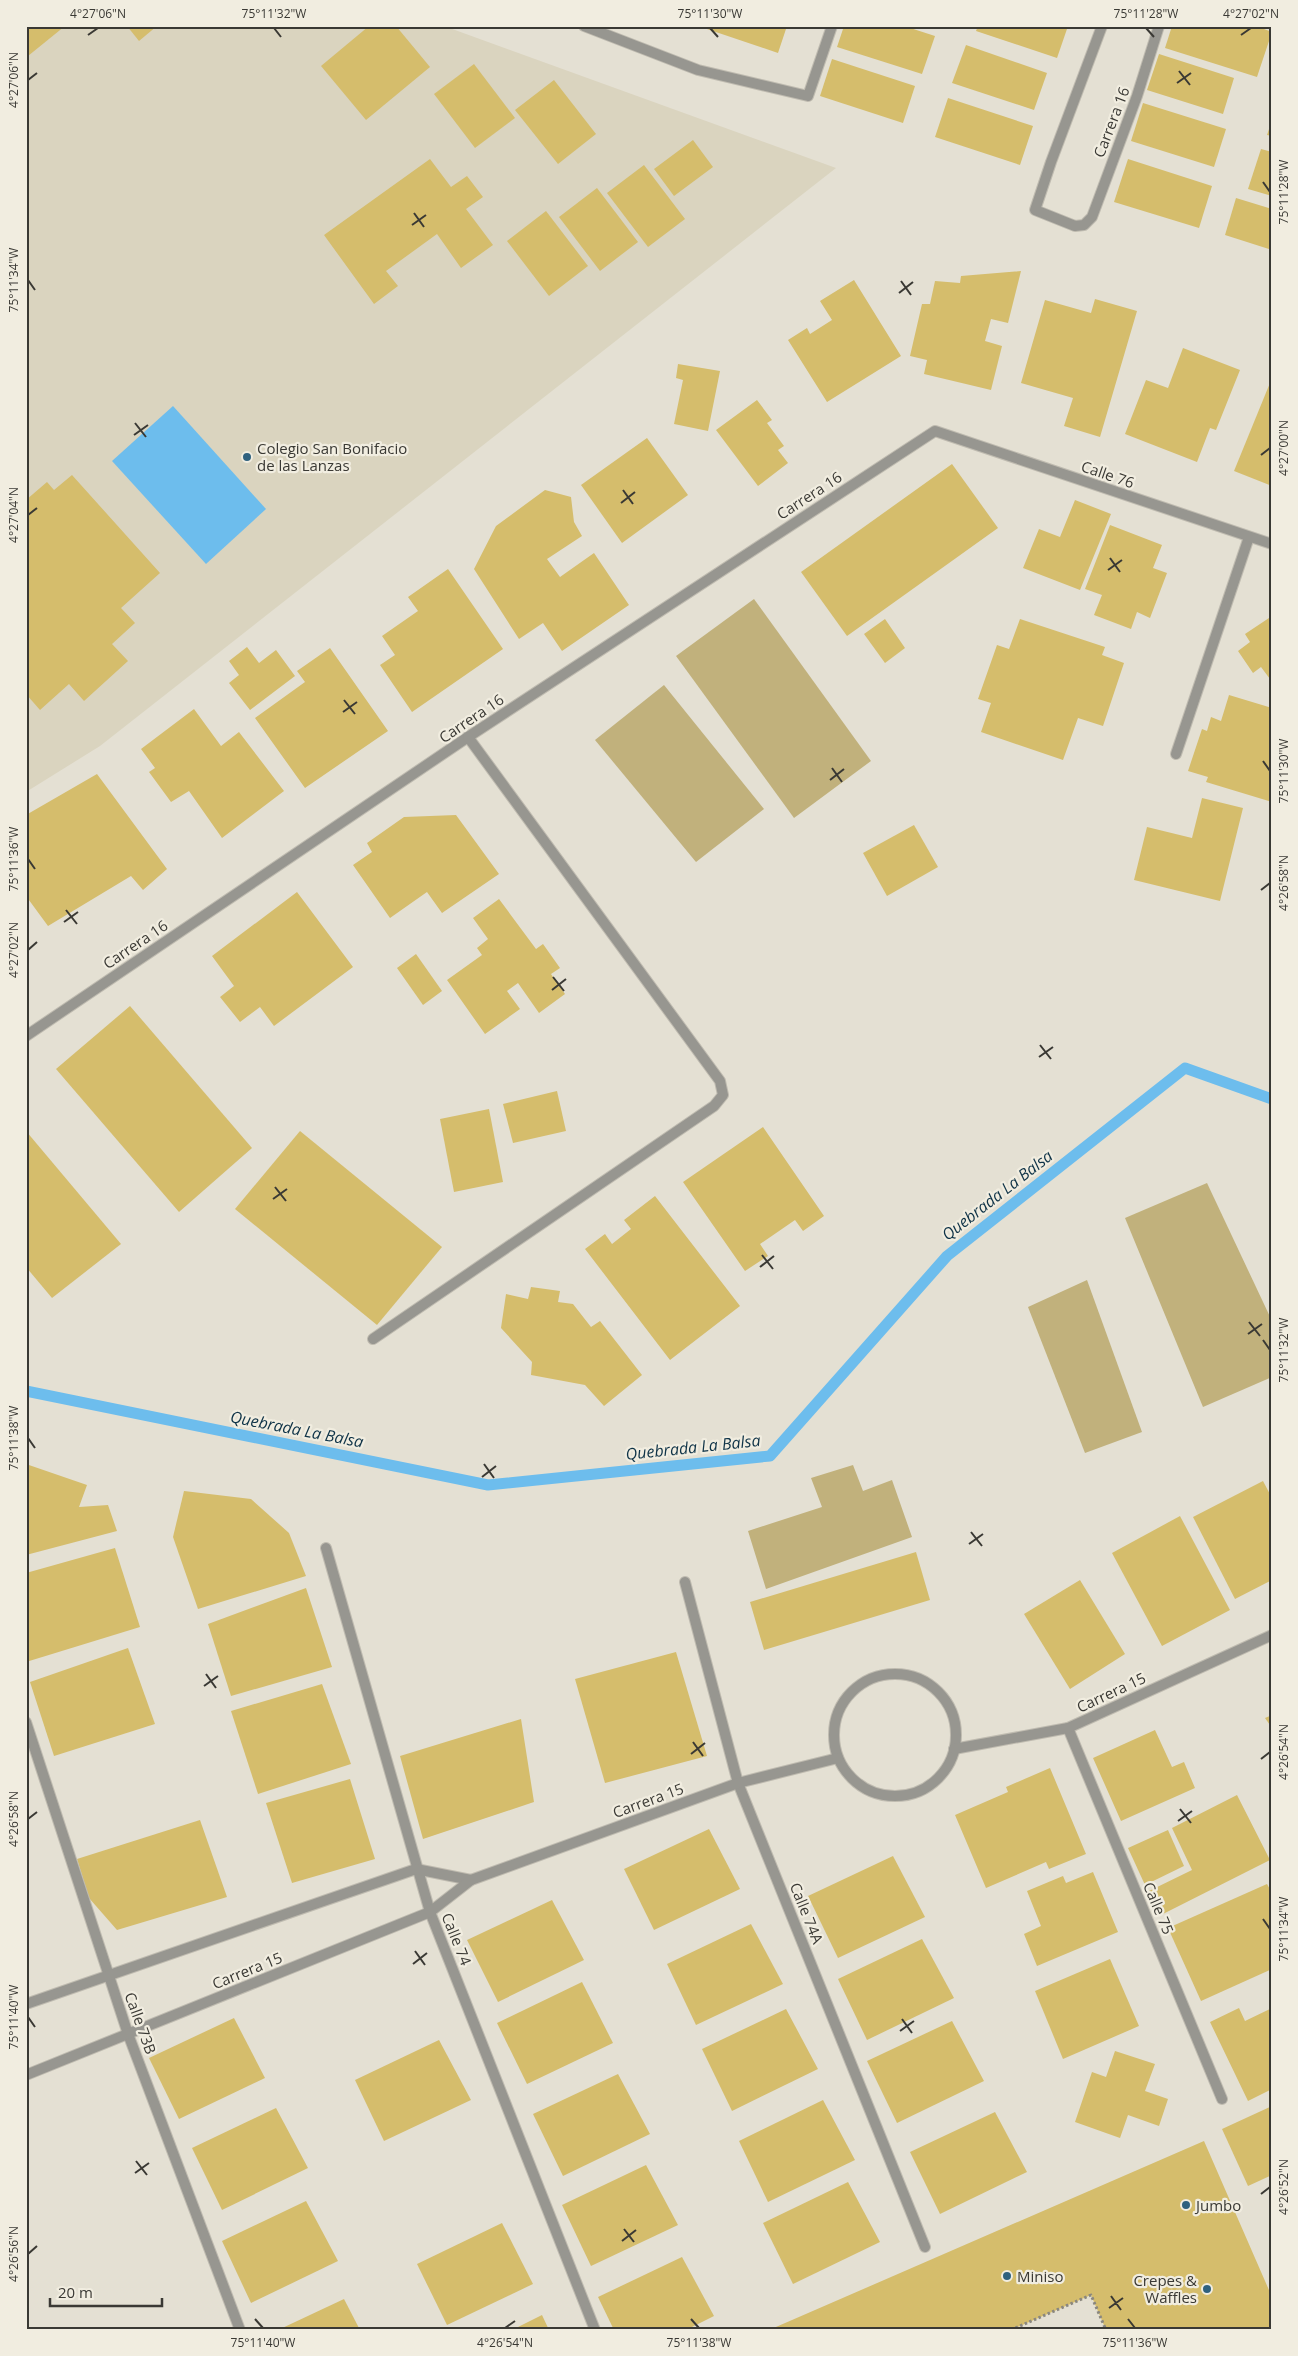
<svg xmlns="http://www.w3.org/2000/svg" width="1298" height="2356" viewBox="0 0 1298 2356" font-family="'Open Sans',sans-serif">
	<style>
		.built { fill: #dad4bf }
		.pitch { fill: #c1b17c }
		.water { fill: #6dbded }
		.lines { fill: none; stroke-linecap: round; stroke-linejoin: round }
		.stream { stroke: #6dbded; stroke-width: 11 }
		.building { fill: #d5bd6c }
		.street-casing { stroke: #bfbbb0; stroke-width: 12 }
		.path { stroke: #8a877f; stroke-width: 3; stroke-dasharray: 2.5 2.5; stroke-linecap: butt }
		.street { stroke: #979690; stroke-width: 10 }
		.ticks { fill: none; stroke: #3a3934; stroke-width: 2 }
		.poi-dot { fill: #2f617e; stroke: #f1ede0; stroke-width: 2 }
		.labels { text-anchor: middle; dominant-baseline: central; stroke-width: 4.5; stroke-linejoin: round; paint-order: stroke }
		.street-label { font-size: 15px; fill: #3a3934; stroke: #f1ede0 }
		.poi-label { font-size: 15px; fill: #3a3934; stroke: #f1ede0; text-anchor: start }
		.water-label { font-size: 16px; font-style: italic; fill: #0f3347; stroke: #f1ede0 }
		.neatline { fill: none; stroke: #3a3934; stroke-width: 2 }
		.ticks-label { font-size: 12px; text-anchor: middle; fill: #3a3934 }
	</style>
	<rect width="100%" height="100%" fill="#e4e0d3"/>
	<polygon class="built" points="26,26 444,26 836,168 100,746 26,792"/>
	<g class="pitch">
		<polygon points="754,599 871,761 794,818 676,656"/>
		<polygon points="664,685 764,809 696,862 595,740"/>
		<polygon points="1207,1183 1272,1321 1272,1377 1203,1407 1125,1218"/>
		<polygon points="1087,1280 1142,1432 1085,1453 1028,1307"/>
		<polygon points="853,1465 863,1491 892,1480 912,1537 766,1589 748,1531 822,1507 811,1478"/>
	</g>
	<polygon class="water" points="173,406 266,509 206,564 112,461"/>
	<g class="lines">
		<polyline class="stream" points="26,1391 488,1485 770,1456 947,1256 1185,1068 1272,1099"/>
	</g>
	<g class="building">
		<polygon points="26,26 65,26 28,56 26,53"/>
		<polygon points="127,26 157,26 139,41"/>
		<polygon points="369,26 396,26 430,67 366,120 321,66"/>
		<polygon points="698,26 787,26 778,53"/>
		<polygon points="844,26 904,26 935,36 922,74 837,47"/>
		<polygon points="978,26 1068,26 1057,58 976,31"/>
		<polygon points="1172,26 1256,26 1272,32 1257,77 1165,48"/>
		<polygon points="966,45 1047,73 1034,110 952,83"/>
		<polygon points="1159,54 1234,78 1223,114 1147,90"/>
		<polygon points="832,59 915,86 903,123 820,96"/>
		<polygon points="474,64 515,118 475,148 434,94"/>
		<polygon points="554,80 596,134 558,164 515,110"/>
		<polygon points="948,98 1033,126 1020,165 935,137"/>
		<polygon points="1143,103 1226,129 1214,167 1131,141"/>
		<polygon points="1272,120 1272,136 1267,135"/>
		<polygon points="693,140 713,167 674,196 654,169"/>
		<polygon points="1261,149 1272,152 1272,196 1248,189"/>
		<polygon points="430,159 451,187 467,176 483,197 466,209 493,245 461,268 437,234 386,271 398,286 374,304 324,235"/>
		<polygon points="1128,159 1212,186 1199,228 1114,202"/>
		<polygon points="644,165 685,219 648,247 607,193"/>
		<polygon points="597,188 638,242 600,271 559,217"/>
		<polygon points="1236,198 1272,209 1272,250 1225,235"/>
		<polygon points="546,211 588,266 549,296 507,241"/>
		<polygon points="1021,271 1008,323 991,319 985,341 1002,346 991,390 924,374 927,360 910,356 922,304 930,304 935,281 960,283 961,276"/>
		<polygon points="854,280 901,356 827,402 788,340 807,328 810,334 832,320 820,301"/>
		<polygon points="1095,299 1137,311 1100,437 1064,426 1073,398 1021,383 1045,300 1091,313"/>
		<polygon points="1183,348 1240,370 1216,430 1210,428 1197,462 1125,434 1146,380 1168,388"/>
		<polygon points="678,364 720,371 708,431 674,424 683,380 676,378"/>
		<polygon points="1272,378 1272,486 1234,471"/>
		<polygon points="757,400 772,420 767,423 784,446 778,450 788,463 758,486 716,430"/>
		<polygon points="647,438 688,495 622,543 581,485"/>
		<polygon points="952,464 998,528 847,636 801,572"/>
		<polygon points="72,475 160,573 121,608 135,623 112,644 128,661 84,701 69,684 40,710 26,694 26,500 47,482 54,490"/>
		<polygon points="545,490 571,497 574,522 582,536 547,559 560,577 594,553 629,605 562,651 543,623 519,639 474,569 496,526"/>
		<polygon points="1075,500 1111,514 1080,590 1023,568 1039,529 1060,537"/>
		<polygon points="1110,525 1162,545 1153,568 1167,573 1150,618 1137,612 1131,629 1094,615 1102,595 1085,589"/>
		<polygon points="448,569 503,649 412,712 380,665 395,655 382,636 418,611 408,597"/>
		<polygon points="1272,616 1272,678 1270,679 1261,667 1253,673 1238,651 1250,642 1245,634"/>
		<polygon points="885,619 905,648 885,663 864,634"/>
		<polygon points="1020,619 1105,647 1102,655 1124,663 1103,726 1078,718 1063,760 981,732 991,703 978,699 997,645 1009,649"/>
		<polygon points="247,647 259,663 276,650 295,676 250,710 229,683 239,675 229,661"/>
		<polygon points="330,648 388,731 305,788 255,718 305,682 297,671"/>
		<polygon points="1229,695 1272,708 1272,802 1206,782 1208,777 1188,771 1202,729 1207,731 1211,717 1221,721"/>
		<polygon points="194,709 221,746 239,732 284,791 222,838 189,791 171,802 149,772 155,768 141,749"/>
		<polygon points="97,774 167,869 143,890 131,876 48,926 26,896 26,815"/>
		<polygon points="1202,798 1243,808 1220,901 1134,880 1147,827 1192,838"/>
		<polygon points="456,815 499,874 442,913 427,892 390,918 353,865 372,852 367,843 404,817"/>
		<polygon points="914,825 938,867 887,896 863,853"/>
		<polygon points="297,892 353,967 274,1026 260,1007 240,1022 220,997 234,986 212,956"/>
		<polygon points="499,899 536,949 543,944 560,968 551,974 565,994 539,1013 518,983 507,991 520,1009 485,1034 447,980 482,955 477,948 488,939 473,918"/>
		<polygon points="416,954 442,991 423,1005 397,968"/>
		<polygon points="130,1006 252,1148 179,1212 56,1069"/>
		<polygon points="557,1091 566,1131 513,1143 503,1104"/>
		<polygon points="489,1109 503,1182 454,1192 440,1119"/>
		<polygon points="763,1127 824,1216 803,1231 795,1220 760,1244 768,1256 745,1271 683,1182"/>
		<polygon points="26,1131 121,1244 52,1298 26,1267"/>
		<polygon points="300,1131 442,1247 377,1325 235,1209"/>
		<polygon points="655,1196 740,1306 670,1360 585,1249 605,1234 612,1244 631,1229 624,1220"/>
		<polygon points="531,1287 560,1291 558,1302 573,1304 591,1327 600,1321 642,1375 604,1406 585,1385 531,1375 532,1362 501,1328 506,1294 528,1299"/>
		<polygon points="26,1464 87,1485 79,1507 108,1505 117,1531 26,1555"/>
		<polygon points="1263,1481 1272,1498 1272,1580 1235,1599 1193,1517"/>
		<polygon points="184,1491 251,1499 289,1533 306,1576 198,1609 173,1537"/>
		<polygon points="1180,1516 1230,1610 1162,1646 1112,1553"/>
		<polygon points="115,1548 140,1627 26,1662 26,1573"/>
		<polygon points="916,1552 930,1600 764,1650 750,1602"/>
		<polygon points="1080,1580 1125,1654 1070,1689 1024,1614"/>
		<polygon points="306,1588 332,1667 231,1696 208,1624"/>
		<polygon points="128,1648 155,1724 54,1756 30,1682"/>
		<polygon points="676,1652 707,1756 605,1783 575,1679"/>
		<polygon points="322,1684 351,1764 258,1794 231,1711"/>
		<polygon points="1272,1715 1272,1728 1265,1718"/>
		<polygon points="521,1719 534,1802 423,1839 400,1756"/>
		<polygon points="1155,1730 1172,1767 1184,1762 1195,1788 1121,1821 1093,1758"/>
		<polygon points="1050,1768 1086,1854 1049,1869 1046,1862 986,1888 955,1815 1008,1792 1006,1787"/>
		<polygon points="350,1779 375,1859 292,1883 266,1803"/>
		<polygon points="1237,1795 1270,1860 1161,1915 1149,1891 1192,1870 1172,1828"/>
		<polygon points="200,1820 227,1897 117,1930 89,1898 77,1859"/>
		<polygon points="709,1829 740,1889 654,1930 624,1869"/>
		<polygon points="1168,1830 1184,1866 1145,1885 1128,1848"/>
		<polygon points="893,1856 925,1917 838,1958 808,1896"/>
		<polygon points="1093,1872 1118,1932 1037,1966 1024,1934 1041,1926 1027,1891 1063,1876 1066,1883"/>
		<polygon points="1267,1884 1272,1893 1272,1969 1201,2001 1168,1928"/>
		<polygon points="552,1900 584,1960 498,2002 467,1940"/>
		<polygon points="751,1924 783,1984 696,2025 667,1964"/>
		<polygon points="922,1939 954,1998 867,2040 838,1979"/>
		<polygon points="1110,1959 1139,2026 1063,2059 1035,1991"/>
		<polygon points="582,1982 613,2043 527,2084 497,2023"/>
		<polygon points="1239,2008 1245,2021 1272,2008 1272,2089 1248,2101 1210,2022"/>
		<polygon points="786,2009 818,2069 732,2111 702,2049"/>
		<polygon points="234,2018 265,2078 179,2119 149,2058"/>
		<polygon points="952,2021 984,2081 897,2123 867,2061"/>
		<polygon points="439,2040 471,2100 384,2141 355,2080"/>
		<polygon points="1115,2051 1155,2064 1145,2091 1168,2099 1159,2126 1128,2115 1120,2138 1075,2122 1092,2072 1106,2077"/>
		<polygon points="618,2074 650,2134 563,2176 533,2114"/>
		<polygon points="823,2100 855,2160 768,2202 739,2141"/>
		<polygon points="1272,2106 1272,2175 1248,2186 1222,2129"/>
		<polygon points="276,2108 308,2168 222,2210 192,2148"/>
		<polygon points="995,2112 1027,2172 940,2214 910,2152"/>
		<polygon points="1204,2141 1272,2297 1272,2330 1106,2330 1091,2295 1011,2330 769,2330"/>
		<polygon points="646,2165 678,2225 591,2266 562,2205"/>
		<polygon points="848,2182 880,2242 793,2284 763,2223"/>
		<polygon points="306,2201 338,2261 251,2303 222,2241"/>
		<polygon points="502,2223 533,2284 447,2325 417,2264"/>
		<polygon points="682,2257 714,2316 686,2330 614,2330 598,2297"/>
		<polygon points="344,2299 360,2330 278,2330"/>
		<polygon points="542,2315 549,2330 512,2330"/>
	</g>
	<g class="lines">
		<defs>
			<g id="street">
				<polyline points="584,26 698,70 808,96 832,26"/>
				<polyline points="1102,26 1051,162 1035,210 1075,226 1084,225 1092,217 1137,96 1159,26"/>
				<polyline points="1176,754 1249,537"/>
				<polyline points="26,1036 468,737 935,431 1272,544"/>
				<polyline points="373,1339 714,1106 723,1095 720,1081 468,737"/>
				<polyline points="326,1548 430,1912 595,2330"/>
				<polyline points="685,1582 738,1783 925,2247"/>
				<circle cx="895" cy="1735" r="61"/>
				<polyline points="26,1722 128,2034 240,2330"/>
				<polyline points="1068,1728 1222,2099"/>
				<polyline points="954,1749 1068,1728 1272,1635"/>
				<polyline points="26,2004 416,1869 471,1880"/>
				<polyline points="26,2075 430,1912 471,1880 738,1783 838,1758"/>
			</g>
		</defs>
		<use href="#street" class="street-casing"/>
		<polyline class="path" points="1011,2330 1091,2295 1106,2330"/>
		<use href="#street" class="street"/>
	</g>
	<path class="ticks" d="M274 28 281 37M710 28 718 37M1146 28 1154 37M88 35 98 28M1241 35 1251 28M1179 71 1190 85M28 80 37 73M1177 83 1191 73M1263 182 1270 192M414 213 424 227M412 225 426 215M28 280 35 290M901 281 911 295M899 293 913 282M135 423 146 437M134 435 148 425M1261 455 1270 448M623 490 633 504M621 503 635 492M28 515 37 508M1110 558 1120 572M1108 570 1122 560M344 700 355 714M343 712 357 702M1263 761 1270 771M832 768 842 782M830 780 844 769M28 859 35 869M1261 890 1270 883M66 910 77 924M64 922 78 912M28 950 37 942M553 977 564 991M552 990 566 979M1040 1045 1051 1059M1039 1057 1053 1047M275 1187 286 1201M273 1199 287 1189M762 1255 773 1269M760 1267 774 1256M1249 1322 1260 1336M1248 1334 1262 1324M1263 1340 1270 1350M28 1438 35 1448M484 1464 494 1478M482 1477 496 1466M971 1532 982 1546M969 1544 983 1534M206 1674 216 1688M204 1686 218 1676M693 1742 703 1756M691 1754 705 1743M1261 1759 1270 1752M1180 1809 1191 1823M28 1819 37 1812M1178 1821 1192 1811M1263 1919 1270 1929M415 1951 425 1965M413 1964 427 1953M28 2017 35 2027M902 2019 912 2033M900 2031 914 2021M136 2161 147 2175M135 2173 149 2163M1261 2194 1270 2187M624 2229 634 2242M622 2241 636 2230M28 2254 37 2246M1111 2296 1121 2310M1109 2308 1123 2298M255 2319 263 2328M691 2319 699 2328M1128 2319 1135 2328M505 2328 515 2321"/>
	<g class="poi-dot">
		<circle cx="247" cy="457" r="5"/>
		<circle cx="1186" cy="2205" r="5"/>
		<circle cx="1007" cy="2276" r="5"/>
		<circle cx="1207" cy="2289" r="5"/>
	</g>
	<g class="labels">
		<g class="street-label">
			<text transform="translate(1111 122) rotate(-69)">Carrera 16</text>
			<text transform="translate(1108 474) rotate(19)">Calle 76</text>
			<text transform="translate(809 495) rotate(-33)">Carrera 16</text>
			<text transform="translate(471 718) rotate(-34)">Carrera 16</text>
			<text transform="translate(135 944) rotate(-34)">Carrera 16</text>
			<text transform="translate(1111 1692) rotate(-25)">Carrera 15</text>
			<text transform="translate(648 1800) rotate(-20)">Carrera 15</text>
			<text transform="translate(1159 1908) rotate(67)">Calle 75</text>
			<text transform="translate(807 1913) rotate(68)">Calle 74A</text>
			<text transform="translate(457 1939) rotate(68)">Calle 74</text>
			<text transform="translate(247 1970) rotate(-22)">Carrera 15</text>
			<text transform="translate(141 2023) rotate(70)">Calle 73B</text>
		</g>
		<g class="poi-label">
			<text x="257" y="448">Colegio San Bonifacio<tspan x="257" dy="17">de las Lanzas</tspan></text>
			<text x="1196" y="2205">Jumbo</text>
			<text x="1017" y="2276">Miniso</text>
			<text x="1197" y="2280" text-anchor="end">Crepes &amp;<tspan x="1197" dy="17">Waffles</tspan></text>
		</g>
		<g class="water-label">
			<text transform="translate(997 1195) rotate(-38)">Quebrada La Balsa</text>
			<text transform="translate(297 1429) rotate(11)">Quebrada La Balsa</text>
			<text transform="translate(693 1447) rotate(-6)">Quebrada La Balsa</text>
		</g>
	</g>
	<rect width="1298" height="2356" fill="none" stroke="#f1ede0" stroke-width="55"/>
	<path d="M50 2298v8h112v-8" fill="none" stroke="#3a3934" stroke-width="2.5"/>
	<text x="58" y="2298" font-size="15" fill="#3a3934" stroke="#f1ede0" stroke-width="4" paint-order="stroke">20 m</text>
	<rect x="28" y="28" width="1242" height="2300" class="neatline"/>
	<g class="ticks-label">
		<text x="98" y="18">4°27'06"N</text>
		<text x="274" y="18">75°11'32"W</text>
		<text x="710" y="18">75°11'30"W</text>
		<text x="1146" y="18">75°11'28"W</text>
		<text x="1251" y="18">4°27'02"N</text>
		<text transform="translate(14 80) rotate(-90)" y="4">4°27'06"N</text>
		<text transform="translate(1284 192) rotate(-90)" y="4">75°11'28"W</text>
		<text transform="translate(14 280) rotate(-90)" y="4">75°11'34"W</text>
		<text transform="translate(1284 448) rotate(-90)" y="4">4°27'00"N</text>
		<text transform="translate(14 515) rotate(-90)" y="4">4°27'04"N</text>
		<text transform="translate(1284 771) rotate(-90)" y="4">75°11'30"W</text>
		<text transform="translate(14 859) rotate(-90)" y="4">75°11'36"W</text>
		<text transform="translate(1284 883) rotate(-90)" y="4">4°26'58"N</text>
		<text transform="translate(14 950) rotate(-90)" y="4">4°27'02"N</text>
		<text transform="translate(1284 1350) rotate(-90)" y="4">75°11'32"W</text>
		<text transform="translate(14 1438) rotate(-90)" y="4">75°11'38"W</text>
		<text transform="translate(1284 1752) rotate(-90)" y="4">4°26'54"N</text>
		<text transform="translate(14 1819) rotate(-90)" y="4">4°26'58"N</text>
		<text transform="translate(1284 1929) rotate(-90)" y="4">75°11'34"W</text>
		<text transform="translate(14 2017) rotate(-90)" y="4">75°11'40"W</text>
		<text transform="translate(1284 2187) rotate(-90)" y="4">4°26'52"N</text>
		<text transform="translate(14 2254) rotate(-90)" y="4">4°26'56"N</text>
		<text x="263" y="2347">75°11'40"W</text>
		<text x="505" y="2347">4°26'54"N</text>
		<text x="699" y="2347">75°11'38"W</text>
		<text x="1135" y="2347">75°11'36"W</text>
	</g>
</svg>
